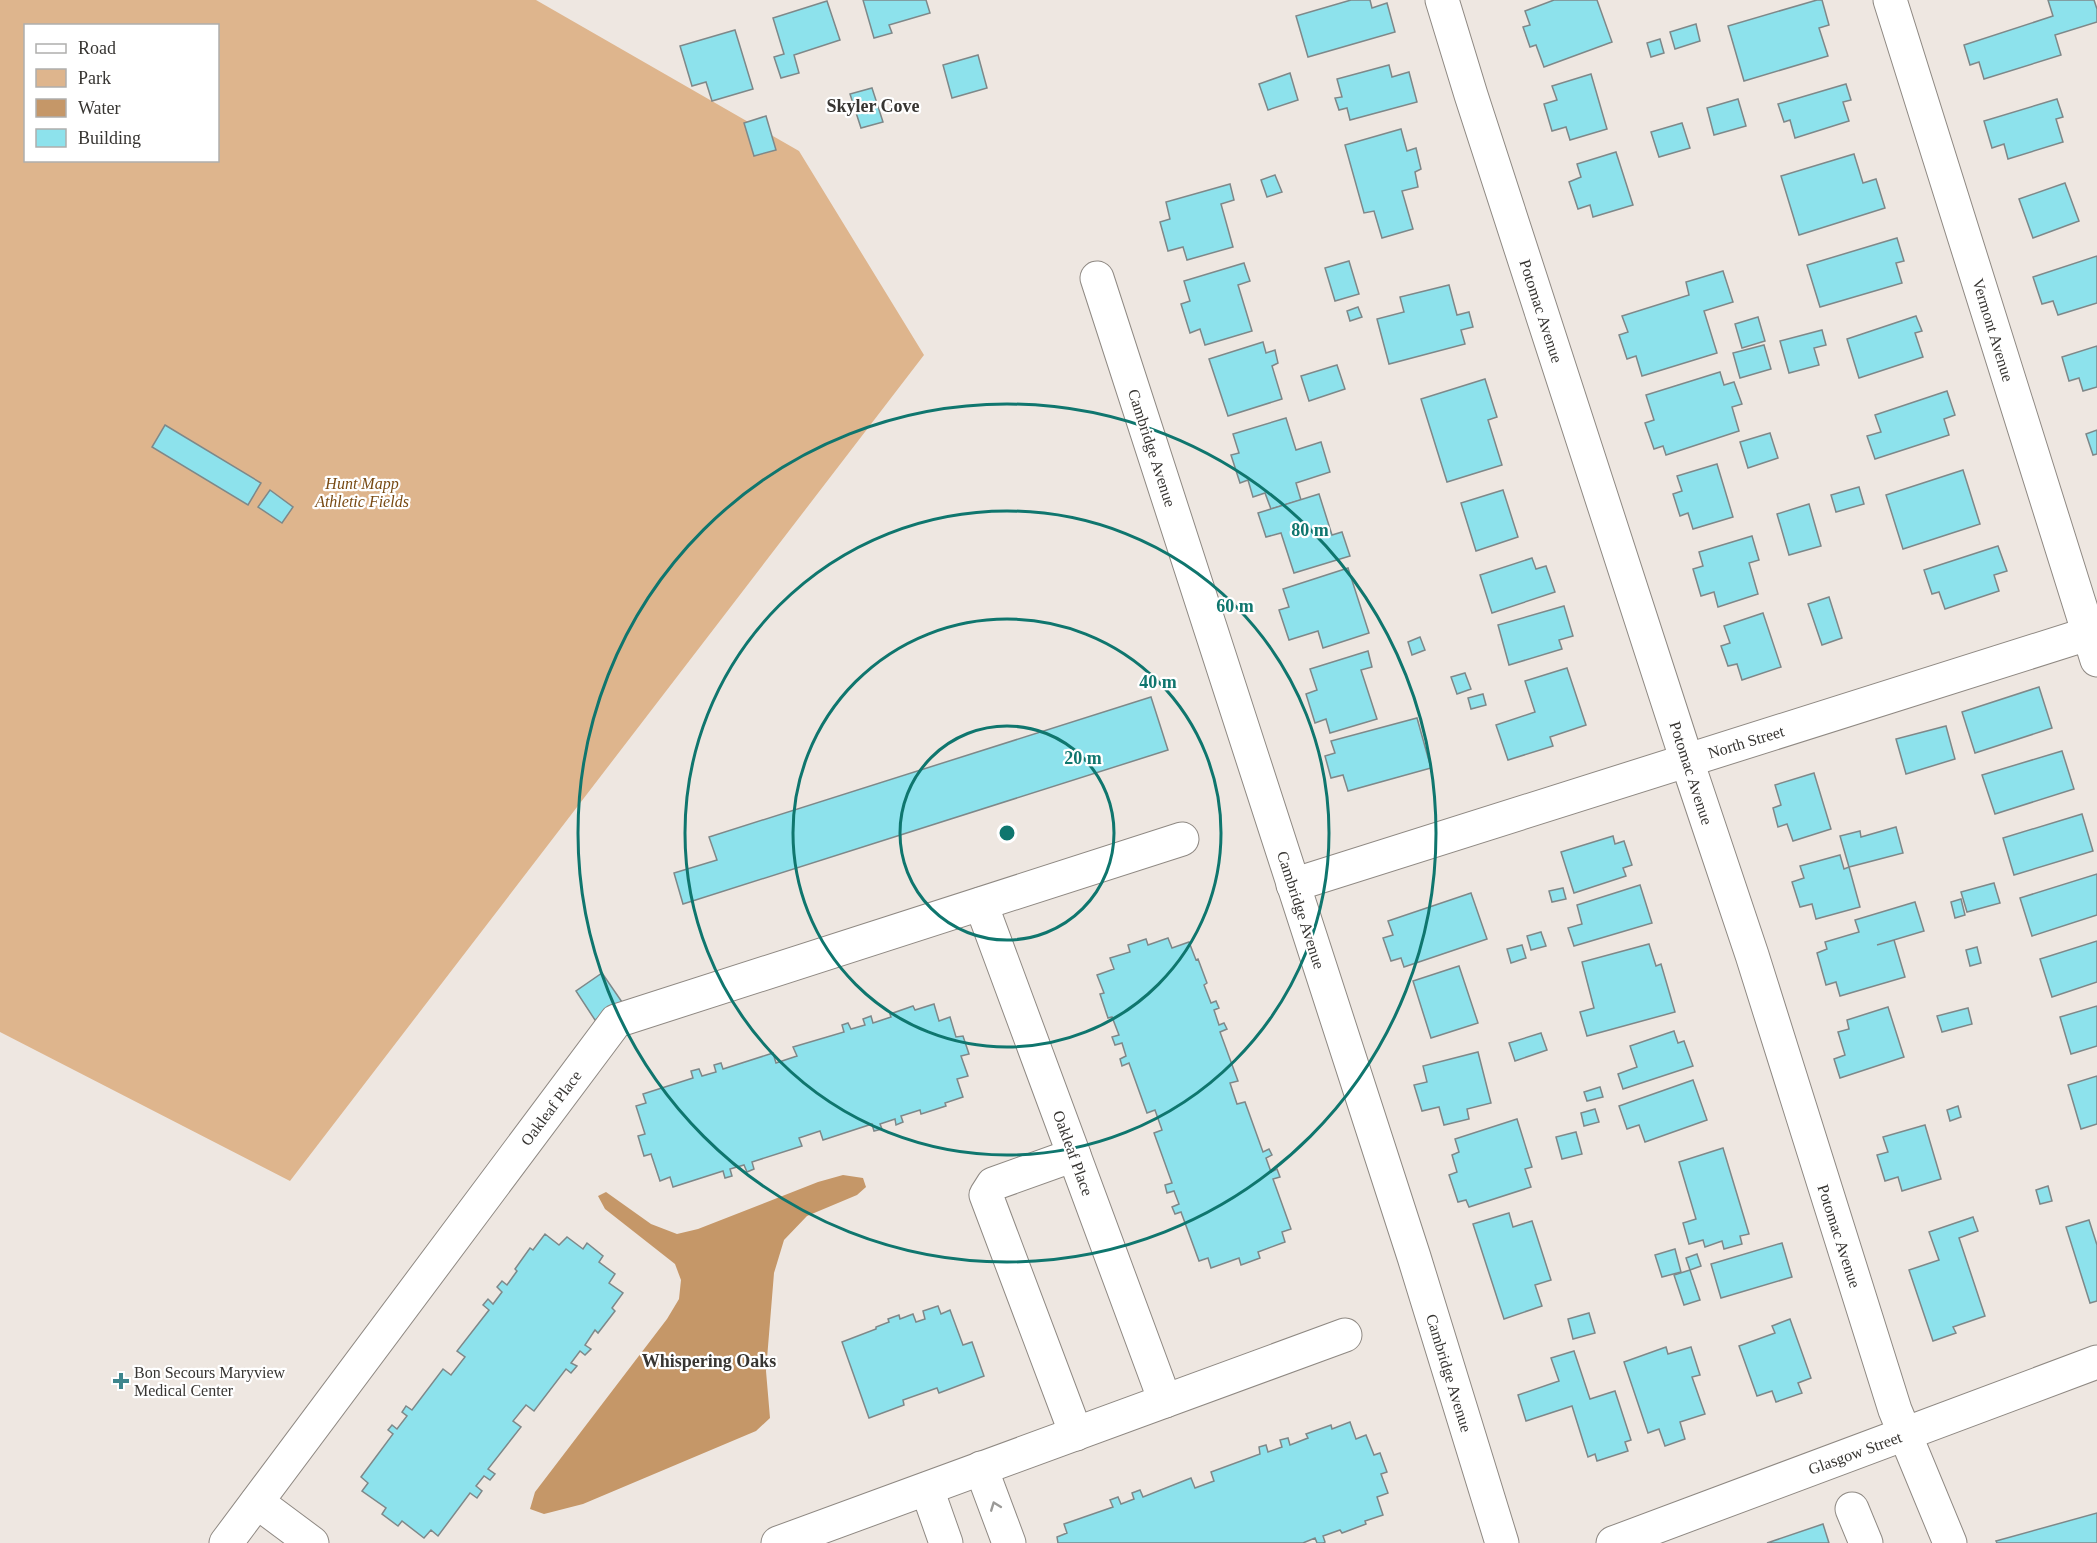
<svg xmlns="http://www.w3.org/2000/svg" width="2097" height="1543" viewBox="0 0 2097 1543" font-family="'Times New Roman',serif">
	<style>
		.green { fill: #deb58d; fill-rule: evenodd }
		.water { fill: #c59768 }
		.building { fill: #8de2ec; stroke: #7e8889; stroke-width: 1.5 }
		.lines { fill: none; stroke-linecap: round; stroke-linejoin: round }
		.minor-casing { stroke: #8f8983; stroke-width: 35 }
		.minor { stroke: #fff; stroke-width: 33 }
		.oneway { stroke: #9b9a98 }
		.ring { fill: none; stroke: #0f766e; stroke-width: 3 }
		.poi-dot { fill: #3e868d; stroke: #fff; stroke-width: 2 }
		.labels { text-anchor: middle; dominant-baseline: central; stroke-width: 4.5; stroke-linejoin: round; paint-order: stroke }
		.street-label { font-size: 16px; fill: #373532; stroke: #fff }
		.park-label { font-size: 16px; font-style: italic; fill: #784a13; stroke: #fff }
		.poi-label { font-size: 16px; fill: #373532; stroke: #fff; text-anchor: start }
		.neighbourhood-label { font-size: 18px; font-weight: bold; fill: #373532; stroke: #fff }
		.centre { fill: #0f766e; stroke: #fff; stroke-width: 3 }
		.ring-label { font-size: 18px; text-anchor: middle; font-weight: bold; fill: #0f766e; stroke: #fff; stroke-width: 4.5; stroke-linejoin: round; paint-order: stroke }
	</style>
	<rect width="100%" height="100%" fill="#eee7e1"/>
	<path class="green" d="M0 0H536L799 151 924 355 290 1181 0 1032ZM26 26H218V160H26Z"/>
	<polygon class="water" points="843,1175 863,1178 866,1187 857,1195 807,1216 784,1240 774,1273 766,1371 770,1418 756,1431 583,1504 544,1514 530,1509 535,1492 667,1319 679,1299 681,1280 675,1264 605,1209 598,1196 606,1192 651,1224 677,1234 698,1229 818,1182"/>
	<g class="building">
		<polygon points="863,0 926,0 930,13 889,25 892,33 874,38"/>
		<polygon points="1351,0 1370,0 1372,8 1387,3 1395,32 1308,57 1296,16"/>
		<polygon points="1554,0 1597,0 1612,42 1544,67 1536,45 1530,47 1523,27 1530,25 1525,11"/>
		<polygon points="1817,0 1822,0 1829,25 1819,28 1828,56 1744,81 1728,26"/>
		<polygon points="2048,0 2094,0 2097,9 2097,22 2055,35 2061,55 1984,79 1979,62 1970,65 1964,45 2053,16"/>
		<polygon points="827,1 840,40 794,55 799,73 781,78 774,57 784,54 773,18"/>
		<polygon points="1696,24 1700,41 1675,49 1670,32"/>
		<polygon points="735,30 753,89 712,101 706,82 692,86 680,46"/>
		<polygon points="1660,39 1664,53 1651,57 1647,43"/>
		<polygon points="978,55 987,88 952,98 943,65"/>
		<polygon points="1389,65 1392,77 1409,72 1417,102 1350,120 1347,108 1339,110 1335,98 1342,97 1337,79"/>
		<polygon points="1290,73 1298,100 1268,110 1259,84"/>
		<polygon points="1591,74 1607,129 1570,140 1566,127 1552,131 1544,104 1557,100 1552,86"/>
		<polygon points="1846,84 1851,100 1843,102 1849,121 1795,138 1790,120 1784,122 1778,104"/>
		<polygon points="872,88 883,122 861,128 850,94"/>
		<polygon points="1738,99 1746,126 1714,135 1707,108"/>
		<polygon points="2057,99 2063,117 2056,119 2063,142 2008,159 2004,144 1992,148 1984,121"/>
		<polygon points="766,116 776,150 754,156 744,123"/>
		<polygon points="1682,123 1690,148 1659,157 1651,132"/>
		<polygon points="1401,129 1407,151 1416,148 1421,169 1415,172 1418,187 1402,191 1413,229 1382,238 1374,211 1364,213 1345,145"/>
		<polygon points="1616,152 1633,205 1593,217 1590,205 1578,209 1569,182 1581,177 1577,164"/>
		<polygon points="1854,154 1863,183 1876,179 1885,208 1799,235 1781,176"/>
		<polygon points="1275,175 1282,192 1267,197 1261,180"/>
		<polygon points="2065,183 2079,221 2033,238 2019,199"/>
		<polygon points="1230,184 1234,200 1221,204 1233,247 1187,260 1183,247 1168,251 1160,222 1170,219 1166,202"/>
		<polygon points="1897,238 1904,261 1896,263 1902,283 1820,307 1807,265"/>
		<polygon points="2097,256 2097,303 2058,315 2053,301 2042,304 2033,277"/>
		<polygon points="1349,261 1359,294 1335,301 1325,268"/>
		<polygon points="1244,263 1250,281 1238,285 1252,331 1205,345 1200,329 1190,333 1181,304 1190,301 1184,281"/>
		<polygon points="1723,271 1733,302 1704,311 1717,353 1642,376 1636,356 1627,359 1619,335 1628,332 1622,316 1689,295 1686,282"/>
		<polygon points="1449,285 1457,315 1469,312 1473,327 1461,330 1465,344 1389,364 1377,319 1404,312 1400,297"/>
		<polygon points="1358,307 1362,317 1350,321 1347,311"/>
		<polygon points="1916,316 1922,331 1915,333 1923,357 1859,378 1847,339"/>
		<polygon points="1758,317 1765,341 1742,348 1735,324"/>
		<polygon points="1822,330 1826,345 1814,348 1819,365 1789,373 1780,341"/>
		<polygon points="1263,342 1266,353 1275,350 1278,363 1272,366 1282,399 1228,416 1209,359"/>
		<polygon points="1764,345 1771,369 1740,378 1733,353"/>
		<polygon points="2097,346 2097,387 2083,391 2079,378 2069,381 2062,357"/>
		<polygon points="1337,365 1345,389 1309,401 1301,376"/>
		<polygon points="1720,372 1724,385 1734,382 1742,404 1732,407 1739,431 1666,455 1663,446 1654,449 1645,423 1654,420 1646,395"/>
		<polygon points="1485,379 1497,417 1488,420 1502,465 1447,482 1421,399"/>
		<polygon points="1947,391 1955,415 1944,419 1949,435 1875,459 1867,436 1881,432 1875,415"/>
		<polygon points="1286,418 1296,450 1321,442 1330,472 1296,483 1301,500 1271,509 1265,493 1253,497 1248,480 1240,483 1231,455 1239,453 1233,434"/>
		<polygon points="165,425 261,483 248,505 152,447"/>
		<polygon points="2097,430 2097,454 2093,455 2086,434"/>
		<polygon points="1770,433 1778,458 1748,468 1740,442"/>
		<polygon points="1717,464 1733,517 1693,529 1688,513 1680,516 1673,494 1682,491 1677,476"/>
		<polygon points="1963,470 1980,524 1903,549 1886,495"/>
		<polygon points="1859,487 1864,504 1836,512 1831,495"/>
		<polygon points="270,490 293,507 282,523 258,507"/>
		<polygon points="1503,490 1518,537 1476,551 1461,503"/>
		<polygon points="1319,494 1332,535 1342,532 1350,556 1294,573 1281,533 1266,537 1258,513"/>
		<polygon points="1809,504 1821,546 1789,555 1777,514"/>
		<polygon points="1752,536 1759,560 1749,563 1758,594 1718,607 1714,592 1701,596 1693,569 1703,566 1699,552"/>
		<polygon points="1998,546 2007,571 1994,575 1999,591 1945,609 1939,592 1932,594 1924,570"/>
		<polygon points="1532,558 1536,569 1546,566 1555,592 1492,613 1480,575"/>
		<polygon points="1348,568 1369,633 1323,648 1318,631 1289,640 1279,610 1289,607 1283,589"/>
		<polygon points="1829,597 1842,638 1822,645 1808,604"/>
		<polygon points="1564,606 1573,636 1559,640 1562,649 1509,665 1498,625"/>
		<polygon points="1763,613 1781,667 1742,680 1737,664 1728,666 1721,646 1730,643 1724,626"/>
		<polygon points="1420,637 1425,650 1412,655 1408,642"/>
		<polygon points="1368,651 1372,667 1361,670 1377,719 1330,733 1326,719 1315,723 1306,694 1317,690 1310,669"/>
		<polygon points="1567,668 1586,725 1550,737 1553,746 1508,760 1496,725 1535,712 1525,681"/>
		<polygon points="1465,673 1471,689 1457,694 1451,677"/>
		<polygon points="2039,687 2052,728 1975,753 1962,712"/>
		<polygon points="1483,694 1486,705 1471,709 1468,698"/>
		<polygon points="1151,697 1168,750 683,904 674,873 717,860 709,837"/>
		<polygon points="1417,718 1431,768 1348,791 1343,775 1331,778 1325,756 1335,753 1331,741"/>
		<polygon points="1946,726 1955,759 1906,774 1896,739"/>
		<polygon points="2062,751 2074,789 1995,814 1982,775"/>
		<polygon points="1814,773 1831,829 1793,841 1787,824 1778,827 1773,808 1781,805 1775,785"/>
		<polygon points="2082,814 2093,851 2014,875 2003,838"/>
		<polygon points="1896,827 1903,853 1849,867 1840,836 1860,831 1861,837"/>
		<polygon points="1613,836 1615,844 1624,841 1632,865 1623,868 1626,876 1574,893 1561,852"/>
		<polygon points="1840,855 1844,869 1849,867 1860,907 1816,919 1812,904 1800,907 1792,882 1804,878 1800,866"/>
		<polygon points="2097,874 2097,915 2032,936 2020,898"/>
		<polygon points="1994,883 2000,903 1967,912 1961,892"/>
		<polygon points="1640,885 1652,923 1574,946 1568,928 1582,924 1577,905"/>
		<polygon points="1563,888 1566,899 1552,902 1549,891"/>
		<polygon points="1471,893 1487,939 1404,967 1401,958 1391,961 1383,938 1393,935 1388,921"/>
		<polygon points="1961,899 1965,915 1955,918 1951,902"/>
		<polygon points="1915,902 1924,931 1877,945 1894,940 1905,977 1840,996 1836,982 1826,985 1817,953 1827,949 1825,942 1859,932 1855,920"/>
		<polygon points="1541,932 1546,946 1531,950 1527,936"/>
		<polygon points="1168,938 1172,948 1189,942 1196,960 1198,959 1207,983 1204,985 1211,1003 1216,1001 1219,1008 1214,1010 1219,1025 1224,1023 1227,1029 1220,1032 1238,1081 1230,1083 1237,1104 1245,1102 1263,1152 1269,1149 1272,1155 1266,1158 1271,1172 1277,1169 1280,1177 1273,1179 1291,1229 1282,1232 1285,1242 1258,1252 1260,1258 1241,1265 1239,1258 1211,1268 1208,1258 1199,1261 1181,1212 1175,1214 1172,1207 1179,1204 1174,1191 1167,1193 1165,1185 1172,1183 1154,1133 1162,1130 1155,1110 1147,1113 1129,1063 1122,1066 1120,1059 1126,1056 1122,1043 1115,1045 1112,1037 1119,1035 1112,1017 1108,1018 1100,994 1104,993 1097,975 1114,969 1110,958 1130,952 1128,945 1146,939 1148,945"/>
		<polygon points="2097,941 2097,982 2052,997 2040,959"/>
		<polygon points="1649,944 1656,966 1661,964 1675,1012 1587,1036 1580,1012 1594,1008 1582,962"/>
		<polygon points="1522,945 1526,958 1511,963 1507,949"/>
		<polygon points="1977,947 1981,963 1970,966 1966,950"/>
		<polygon points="1459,966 1478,1023 1431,1038 1413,981"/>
		<polygon points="602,973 622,1002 595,1020 576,991"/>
		<polygon points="934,1004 939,1021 950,1017 956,1037 963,1036 969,1054 961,1056 968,1076 957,1079 963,1097 945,1103 946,1106 921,1114 920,1110 901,1116 903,1122 896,1125 895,1119 880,1124 882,1129 874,1131 872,1124 823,1140 820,1131 799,1138 802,1146 752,1162 754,1169 747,1172 744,1165 730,1169 732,1176 725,1178 723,1171 673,1187 670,1177 660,1181 651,1154 644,1156 638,1136 645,1134 636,1106 646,1103 643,1094 693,1078 691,1071 699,1069 702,1076 716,1072 714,1065 721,1063 723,1069 773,1053 776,1063 797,1056 793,1047 844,1032 842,1025 848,1023 851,1029 865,1025 863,1019 871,1016 873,1023 891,1017 890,1014 913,1006 915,1010"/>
		<polygon points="2097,1006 2097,1046 2071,1054 2060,1017"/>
		<polygon points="1888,1007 1904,1057 1840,1078 1834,1059 1845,1055 1838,1032 1849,1029 1847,1020"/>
		<polygon points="1968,1008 1972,1024 1942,1032 1937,1016"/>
		<polygon points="1674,1031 1678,1043 1684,1041 1693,1066 1623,1089 1618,1074 1637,1067 1630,1046"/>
		<polygon points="1541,1033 1547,1050 1515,1061 1509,1043"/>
		<polygon points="1478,1052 1491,1103 1467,1109 1469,1119 1444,1125 1439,1107 1422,1111 1414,1085 1427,1082 1423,1066"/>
		<polygon points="2097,1076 2097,1124 2081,1129 2068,1085"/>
		<polygon points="1693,1080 1707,1120 1645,1142 1639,1125 1627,1129 1619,1106"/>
		<polygon points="1600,1087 1603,1097 1587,1101 1584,1092"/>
		<polygon points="1958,1106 1961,1117 1950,1121 1947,1110"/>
		<polygon points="1595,1109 1599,1122 1584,1126 1581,1113"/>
		<polygon points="1517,1119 1532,1167 1525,1169 1531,1187 1469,1207 1466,1200 1458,1202 1449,1175 1457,1172 1452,1155 1459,1152 1455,1139"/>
		<polygon points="1925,1125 1941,1179 1902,1191 1898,1177 1885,1181 1877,1155 1888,1152 1883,1137"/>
		<polygon points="1576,1132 1582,1154 1562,1159 1556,1137"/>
		<polygon points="1723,1148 1749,1234 1740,1236 1742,1244 1724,1249 1722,1241 1705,1247 1703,1240 1689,1244 1683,1223 1696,1219 1679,1162"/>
		<polygon points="2048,1186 2052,1201 2040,1204 2036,1190"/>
		<polygon points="1509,1213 1513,1227 1532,1221 1551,1280 1535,1285 1542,1306 1504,1319 1473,1224"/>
		<polygon points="1973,1217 1978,1231 1959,1238 1985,1316 1953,1327 1956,1333 1933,1341 1909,1270 1939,1260 1929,1232"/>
		<polygon points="2089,1220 2097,1245 2097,1301 2090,1303 2066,1227"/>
		<polygon points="545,1234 559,1245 567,1237 583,1249 587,1243 603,1256 599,1262 615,1274 609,1283 623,1293 612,1308 615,1311 598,1333 595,1330 585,1345 591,1349 585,1355 580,1351 571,1363 577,1366 571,1373 566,1369 534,1411 526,1405 513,1421 521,1427 488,1469 495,1474 490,1480 484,1476 476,1486 482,1491 477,1498 470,1493 438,1536 431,1530 424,1538 402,1521 398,1526 382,1514 386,1508 362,1491 368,1483 361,1477 393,1434 388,1430 392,1425 397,1429 407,1416 402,1412 406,1406 412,1410 443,1369 451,1375 465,1357 457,1351 489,1310 483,1305 488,1299 493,1304 502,1292 497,1287 502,1281 507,1285 517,1271 515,1269 530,1248 533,1250"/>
		<polygon points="1782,1243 1792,1277 1721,1298 1711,1264"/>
		<polygon points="1675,1249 1681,1272 1662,1277 1655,1255"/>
		<polygon points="1697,1254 1701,1266 1690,1270 1686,1258"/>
		<polygon points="1690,1270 1700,1300 1684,1305 1674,1275"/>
		<polygon points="938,1306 941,1314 950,1310 963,1345 972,1342 984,1376 939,1393 937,1388 903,1400 904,1405 869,1418 842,1342 876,1329 876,1327 889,1322 888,1319 899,1315 900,1319 913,1314 916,1322 925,1319 923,1311"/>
		<polygon points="1589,1313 1595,1333 1573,1339 1568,1319"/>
		<polygon points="1790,1319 1811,1378 1798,1383 1802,1393 1776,1402 1772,1391 1757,1396 1739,1346 1775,1333 1772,1326"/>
		<polygon points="1666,1347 1668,1354 1691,1347 1700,1375 1692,1377 1705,1414 1680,1422 1685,1439 1665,1446 1659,1429 1648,1433 1624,1362"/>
		<polygon points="1574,1351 1590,1399 1615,1391 1631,1440 1625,1442 1628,1451 1597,1461 1595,1454 1588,1457 1572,1406 1526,1421 1518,1395 1559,1381 1551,1358"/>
		<polygon points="1350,1422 1356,1439 1366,1435 1374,1455 1380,1453 1387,1472 1381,1474 1388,1493 1377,1497 1383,1515 1365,1521 1366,1524 1342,1533 1340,1530 1323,1536 1325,1542 1323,1543 1317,1543 1315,1538 1303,1543 1058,1543 1057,1537 1067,1533 1064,1524 1113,1507 1110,1500 1118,1497 1121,1504 1134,1499 1132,1493 1140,1490 1143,1497 1191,1478 1195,1488 1214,1481 1211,1472 1260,1454 1259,1447 1266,1445 1268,1452 1282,1447 1280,1440 1288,1438 1290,1445 1308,1438 1306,1434 1331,1425 1332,1429"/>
		<polygon points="2097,1513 2097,1543 1997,1543 1996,1541"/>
		<polygon points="1823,1524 1829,1543 1767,1543"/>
	</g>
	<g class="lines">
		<defs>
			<g id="minor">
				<polyline points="1442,0 1471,95 1687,761 1752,955 1895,1410 1950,1543"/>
				<polyline points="1890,0 2097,660"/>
				<polyline points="1097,278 1414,1257 1502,1543"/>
				<polyline points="1293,885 2097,631"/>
				<polyline points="981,904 1165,1401"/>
				<polyline points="1074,1155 993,1184 986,1195 1076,1434"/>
				<polyline points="981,1468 1009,1543"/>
				<polyline points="927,1489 946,1543"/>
				<polyline points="257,1502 312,1543"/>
				<polyline points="1852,1509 1866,1543"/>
				<polyline points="226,1543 616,1021 1182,839"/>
				<polyline points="778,1543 1345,1335"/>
				<polyline points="1613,1543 2097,1362"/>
			</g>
		</defs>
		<use href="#minor" class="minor-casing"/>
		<use href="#minor" class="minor"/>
	</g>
	<defs><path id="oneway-chevron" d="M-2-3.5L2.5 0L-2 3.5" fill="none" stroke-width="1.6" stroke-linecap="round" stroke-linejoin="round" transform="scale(1.5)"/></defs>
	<use class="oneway" href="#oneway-chevron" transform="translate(995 1506) rotate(-111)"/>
	<g class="ring">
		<circle cx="1007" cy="833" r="107"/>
		<circle cx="1007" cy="833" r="214"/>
		<circle cx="1007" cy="833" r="322"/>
		<circle cx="1007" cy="833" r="429"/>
	</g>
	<path class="poi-dot" d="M118 1372h6v6h6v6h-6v6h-6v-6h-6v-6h6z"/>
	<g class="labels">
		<g class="street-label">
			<text transform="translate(1541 311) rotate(72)">Potomac Avenue</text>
			<text transform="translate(1993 330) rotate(73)">Vermont Avenue</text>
			<text transform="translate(1152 448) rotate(72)">Cambridge Avenue</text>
			<text transform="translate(1746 742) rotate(-17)">North Street</text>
			<text transform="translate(1691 773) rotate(72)">Potomac Avenue</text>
			<text transform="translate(1301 910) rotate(72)">Cambridge Avenue</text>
			<text transform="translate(551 1108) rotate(-53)">Oakleaf Place</text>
			<text transform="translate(1073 1153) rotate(70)">Oakleaf Place</text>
			<text transform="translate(1839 1236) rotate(72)">Potomac Avenue</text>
			<text transform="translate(1449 1373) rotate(73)">Cambridge Avenue</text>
			<text transform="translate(1855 1453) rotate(-20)">Glasgow Street</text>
		</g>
		<g class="park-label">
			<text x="362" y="483">Hunt Mapp<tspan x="362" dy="18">Athletic Fields</tspan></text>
		</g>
		<g class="poi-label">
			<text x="134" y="1372">Bon Secours Maryview<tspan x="134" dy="18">Medical Center</tspan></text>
		</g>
		<g class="neighbourhood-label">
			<text x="873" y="106">Skyler Cove</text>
			<text x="709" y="1361">Whispering Oaks</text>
		</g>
	</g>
	<circle cx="1007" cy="833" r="9" class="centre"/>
	<g class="ring-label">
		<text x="1310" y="536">80 m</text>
		<text x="1235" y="612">60 m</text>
		<text x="1158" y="688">40 m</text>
		<text x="1083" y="764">20 m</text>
	</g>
	<rect x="24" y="24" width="195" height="138" fill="#ffffff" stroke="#afaead" stroke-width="1.5"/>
	<rect x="36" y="44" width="30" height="9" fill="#ffffff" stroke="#afaead" stroke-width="1.5"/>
	<text x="78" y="54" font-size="18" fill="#373532">Road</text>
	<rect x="36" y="69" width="30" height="18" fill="#deb58d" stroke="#afaead" stroke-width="1.5"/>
	<text x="78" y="84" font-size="18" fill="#373532">Park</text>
	<rect x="36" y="99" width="30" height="18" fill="#c59768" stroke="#afaead" stroke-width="1.5"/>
	<text x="78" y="114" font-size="18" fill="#373532">Water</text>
	<rect x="36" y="129" width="30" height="18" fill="#8de2ec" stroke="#afaead" stroke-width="1.5"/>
	<text x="78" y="144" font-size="18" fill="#373532">Building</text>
</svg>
